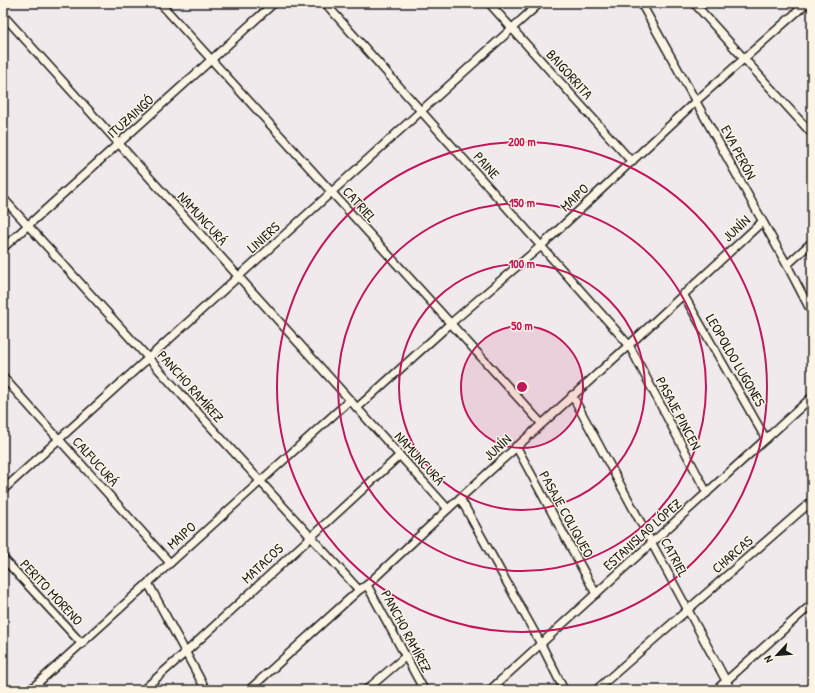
<svg xmlns="http://www.w3.org/2000/svg" width="815" height="693" viewBox="0 0 815 693" font-family="'Patrick Hand',sans-serif">
	<style>
		.lines { fill: none; stroke-linecap: round; stroke-linejoin: round }
		.minor-casing { stroke: #1c1c1c; stroke-width: 10 }
		.minor { stroke: #fcf5e5; stroke-width: 7 }
		.ring { fill: none; stroke: #c2185b; stroke-width: 2 }
		.labels { text-anchor: middle; dominant-baseline: central; stroke-width: 3; stroke-linejoin: round; paint-order: stroke }
		.street-label { font-size: 14px; fill: #1c1c1c; stroke: #fcf5e5 }
		.centre { fill: #c2185b; stroke: #fcf5e5; stroke-width: 2 }
		.ring-label { font-size: 12px; text-anchor: middle; font-weight: bold; fill: #c2185b; stroke: #fcf5e5; stroke-width: 3; stroke-linejoin: round; paint-order: stroke }
	</style>
	<rect width="100%" height="100%" fill="#f0eaec"/>
	<filter id="ink" filterUnits="userSpaceOnUse"><feTurbulence type="fractalNoise" baseFrequency=".025" numOctaves="2"/><feDisplacementMap in="SourceGraphic" scale="8" xChannelSelector="R" yChannelSelector="G"/><feConvolveMatrix kernelMatrix="1 2 1 2 8 2 1 2 1" color-interpolation-filters="sRGB"/></filter>
	<g filter="url(#ink)">
		<g class="lines">
			<defs>
				<g id="minor">
					<polyline points="160,3 541,423"/>
					<polyline points="325,3 629,345 707,493"/>
					<polyline points="489,3 632,162"/>
					<polyline points="641,3 787,265 812,313"/>
					<polyline points="694,3 812,134"/>
					<polyline points="3,15 448,509"/>
					<polyline points="3,198 359,590"/>
					<polyline points="3,248 274,3"/>
					<polyline points="787,265 812,242"/>
					<polyline points="683,294 766,439"/>
					<polyline points="3,377 170,563"/>
					<polyline points="572,395 731,690"/>
					<polyline points="357,408 451,323 541,246 696,101 807,3"/>
					<polyline points="516,446 596,594"/>
					<polyline points="3,490 540,3"/>
					<polyline points="460,498 541,644 564,690"/>
					<polyline points="3,558 82,644"/>
					<polyline points="148,583 206,690"/>
					<polyline points="367,585 424,690"/>
					<polyline points="30,690 350,400"/>
					<polyline points="143,690 186,652 399,456"/>
					<polyline points="249,690 359,590 367,585 448,509 629,345 762,222"/>
					<polyline points="366,690 406,656"/>
					<polyline points="490,690 812,397"/>
					<polyline points="596,690 812,501"/>
					<polyline points="716,690 812,604"/>
				</g>
			</defs>
			<use href="#minor" class="minor-casing"/>
			<use href="#minor" class="minor"/>
		</g>
	</g>
	<circle cx="522" cy="387" r="61" fill="#c2185b" fill-opacity=".12"/>
	<g class="ring">
		<circle cx="522" cy="387" r="61"/>
		<circle cx="522" cy="387" r="123"/>
		<circle cx="522" cy="387" r="184"/>
		<circle cx="522" cy="387" r="245"/>
	</g>
	<g class="labels">
		<g class="street-label">
			<text transform="translate(570 74) rotate(48)">BAIGORRITA</text>
			<text transform="translate(130 116) rotate(-42)">ITUZAINGÓ</text>
			<text transform="translate(739 152) rotate(62)">EVA PERÓN</text>
			<text transform="translate(487 165) rotate(48)">PAINE</text>
			<text transform="translate(574 197) rotate(-43)">MAIPO</text>
			<text transform="translate(360 204) rotate(48)">CATRIEL</text>
			<text transform="translate(203 218) rotate(48)">NAMUNCURÁ</text>
			<text transform="translate(736 228) rotate(-43)">JUNÍN</text>
			<text transform="translate(263 237) rotate(-42)">LINIERS</text>
			<text transform="translate(736 360) rotate(60)">LEOPOLDO LUGONES</text>
			<text transform="translate(191 386) rotate(48)">PANCHO RAMÍREZ</text>
			<text transform="translate(679 413) rotate(62)">PASAJE PINCEN</text>
			<text transform="translate(497 447) rotate(-43)">JUNÍN</text>
			<text transform="translate(420 458) rotate(48)">NAMUNCURÁ</text>
			<text transform="translate(96 461) rotate(48)">CALFUCURÁ</text>
			<text transform="translate(567 514) rotate(61)">PASAJE COLIQUEO</text>
			<text transform="translate(642 534) rotate(-42)">ESTANISLAO LÓPEZ</text>
			<text transform="translate(181 535) rotate(-42)">MAIPO</text>
			<text transform="translate(732 554) rotate(-41)">CHARCAS</text>
			<text transform="translate(675 557) rotate(62)">CATRIEL</text>
			<text transform="translate(262 563) rotate(-43)">MATACOS</text>
			<text transform="translate(52 592) rotate(47)">PERITO MORENO</text>
			<text transform="translate(407 631) rotate(62)">PANCHO RAMÍREZ</text>
		</g>
	</g>
	<circle cx="522" cy="387" r="6" class="centre"/>
	<g class="ring-label">
		<text x="522" y="146">200 m</text>
		<text x="522" y="207">150 m</text>
		<text x="522" y="268">100 m</text>
		<text x="522" y="330">50 m</text>
	</g>
	<rect width="815" height="693" fill="none" stroke="#fcf5e5" stroke-width="16"/>
	<rect x="8" y="8" width="799" height="677" fill="none" stroke="#1c1c1c" stroke-width="1.5" filter="url(#ink)"/>
	<g transform="translate(777 655) rotate(244)" stroke="#fcf5e5" stroke-width="3" paint-order="stroke">
	<path d="M0-3L7 15L0 10L-7 15Z" fill="#1c1c1c"/>
	<text y="-6" font-size="11" font-weight="bold" text-anchor="middle" fill="#1c1c1c">N</text>
	</g>
</svg>
